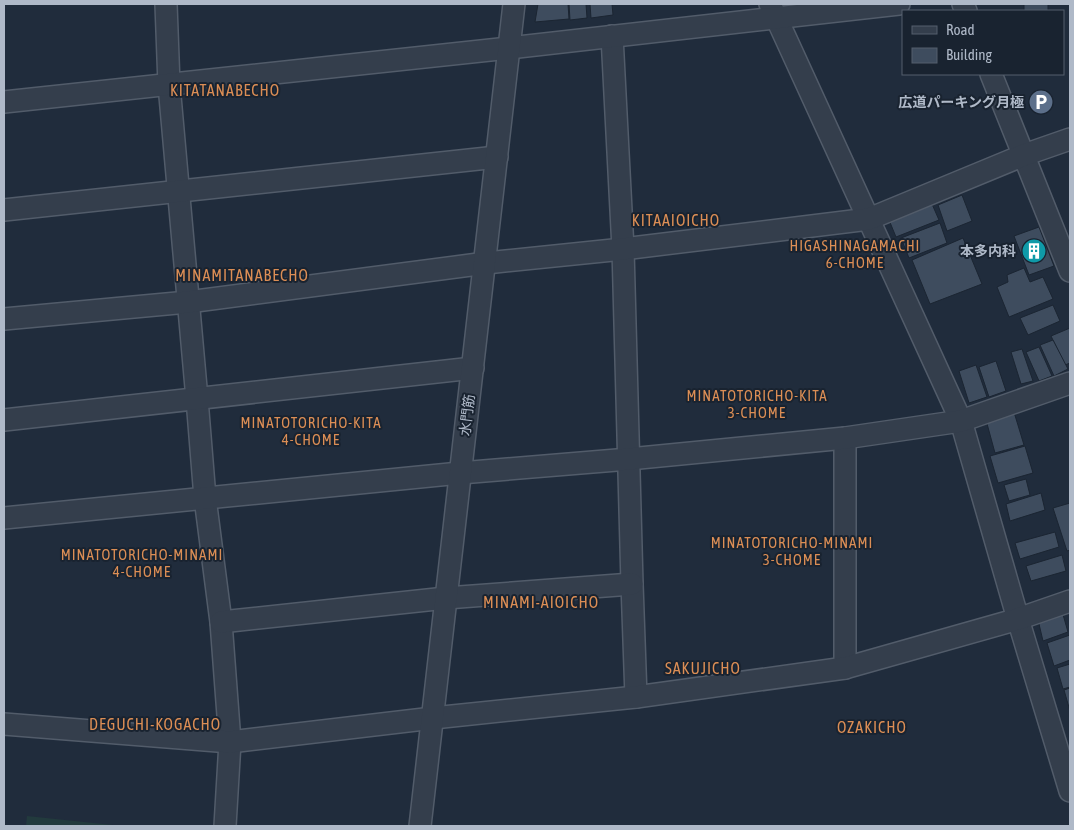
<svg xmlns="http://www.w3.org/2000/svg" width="1074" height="830" viewBox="0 0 1074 830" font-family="'Asap Condensed','Noto Sans JP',sans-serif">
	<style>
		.green { fill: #223a3d }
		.building { fill: #3e4c5e; stroke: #1b2532 }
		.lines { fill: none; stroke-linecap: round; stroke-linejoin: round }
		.minor-casing { stroke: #525c6a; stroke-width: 24 }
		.minor { stroke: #343e4c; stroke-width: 21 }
		.labels { text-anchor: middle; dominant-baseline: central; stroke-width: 4; stroke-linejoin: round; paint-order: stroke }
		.poi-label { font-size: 14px; font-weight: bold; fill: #afb9c8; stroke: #192330; text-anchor: end }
		.street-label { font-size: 14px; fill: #afb9c8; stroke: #192330 }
		.neighbourhood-label { font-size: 15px; letter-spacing: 1px; fill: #dc8e55; stroke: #192330 }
		.quarter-label { font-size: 16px; letter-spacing: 1px; fill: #dc8e55; stroke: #192330 }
	</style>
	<rect width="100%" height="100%" fill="#202c3c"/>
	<polygon class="green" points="27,816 122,826 26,826"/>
	<g class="building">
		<polygon points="538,4 568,4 569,19 535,22"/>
		<polygon points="569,4 586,4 587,18 570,20"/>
		<polygon points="590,4 612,4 613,15 591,18"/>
		<rect x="1024" y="4" width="24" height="7"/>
		<polygon points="962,195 972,221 947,231 938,205"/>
		<polygon points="932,204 939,220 896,237 889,220"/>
		<polygon points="940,223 947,243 909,258 901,238"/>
		<polygon points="1039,227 1054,266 1029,275 1014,236"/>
		<polygon points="963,238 982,284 930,304 912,260"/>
		<polygon points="1024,268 1030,282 1043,277 1053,299 1009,317 997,287 1008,282 1007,275"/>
		<polygon points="1053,305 1060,321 1028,335 1020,318"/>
		<polygon points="1070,328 1070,363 1065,365 1051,336"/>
		<polygon points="1053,340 1068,369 1054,376 1040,345"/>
		<polygon points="1039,347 1052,376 1039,381 1026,352"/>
		<polygon points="1022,349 1033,381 1021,384 1011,352"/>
		<polygon points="996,361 1006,391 989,397 979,367"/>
		<polygon points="976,365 987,397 969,403 959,371"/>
		<polygon points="1014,412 1024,445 995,453 986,420"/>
		<polygon points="1025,446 1033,473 998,483 990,456"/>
		<polygon points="1026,479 1030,495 1009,501 1004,485"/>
		<polygon points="1041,493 1045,510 1010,521 1006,504"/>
		<polygon points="1070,503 1070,550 1067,551 1053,508"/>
		<polygon points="1055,532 1059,547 1020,559 1015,543"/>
		<polygon points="1062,555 1066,571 1031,581 1026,566"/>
		<polygon points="1062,611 1068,632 1043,641 1039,624 1045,616"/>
		<polygon points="1070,635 1070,660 1054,666 1047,643"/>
		<polygon points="1070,664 1070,687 1063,689 1057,668"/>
		<polygon points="1070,688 1070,711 1064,690"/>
	</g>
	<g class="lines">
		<defs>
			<g id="minor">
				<polyline points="166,4 169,85 197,399 205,498 221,622 230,742 225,826"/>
				<polyline points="770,4 961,421 1018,619 1070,791"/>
				<polyline points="963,4 966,11"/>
				<polyline points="612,36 623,249 632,584 636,697"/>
				<polyline points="991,74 1070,271"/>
				<polyline points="4,102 509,48 899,4"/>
				<polyline points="4,210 497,157"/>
				<polyline points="4,319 188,302 486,263 623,249 869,219 1024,155 1070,139"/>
				<polyline points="4,420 473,368"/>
				<polyline points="845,438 845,668"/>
				<polyline points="4,518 460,473 629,459 845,438 961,421 1070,383"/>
				<polyline points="221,622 446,598 632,584"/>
				<polyline points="4,724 230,742 433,718 636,697 845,668 1018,619 1070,601"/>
				<polyline points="420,826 514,4"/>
			</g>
		</defs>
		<use href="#minor" class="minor-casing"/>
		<use href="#minor" class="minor"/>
	</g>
	<defs>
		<symbol id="parking-disc" viewBox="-11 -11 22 22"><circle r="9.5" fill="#5c6f8a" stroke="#192330"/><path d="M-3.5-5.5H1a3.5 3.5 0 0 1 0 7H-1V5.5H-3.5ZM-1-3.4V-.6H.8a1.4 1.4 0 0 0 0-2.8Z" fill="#fff"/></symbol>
		<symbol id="building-disc" viewBox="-11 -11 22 22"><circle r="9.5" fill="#0f9aa8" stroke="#192330"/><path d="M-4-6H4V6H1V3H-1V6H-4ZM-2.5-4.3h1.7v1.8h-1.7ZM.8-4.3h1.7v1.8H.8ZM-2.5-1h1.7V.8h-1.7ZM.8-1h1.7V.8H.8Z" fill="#fff"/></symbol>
	</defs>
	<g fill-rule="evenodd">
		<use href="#parking-disc" x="1027" y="88" width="28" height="28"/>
		<use href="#building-disc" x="1020" y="237" width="28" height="28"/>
	</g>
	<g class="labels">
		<g class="poi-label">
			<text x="1024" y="102">広道パーキング月極</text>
			<text x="1016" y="251">本多内科</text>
		</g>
		<g class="street-label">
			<text transform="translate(467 415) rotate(-83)">水門筋</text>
		</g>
		<g class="neighbourhood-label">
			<text x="855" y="245">HIGASHINAGAMACHI<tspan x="855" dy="17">6-CHOME</tspan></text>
			<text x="757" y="395">MINATOTORICHO-KITA<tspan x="757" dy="17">3-CHOME</tspan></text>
			<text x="311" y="422">MINATOTORICHO-KITA<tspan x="311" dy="17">4-CHOME</tspan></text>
			<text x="792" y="542">MINATOTORICHO-MINAMI<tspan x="792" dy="17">3-CHOME</tspan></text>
			<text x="142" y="554">MINATOTORICHO-MINAMI<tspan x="142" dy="17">4-CHOME</tspan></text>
		</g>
		<g class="quarter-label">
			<text x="225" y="90">KITATANABECHO</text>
			<text x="676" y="220">KITAAIOICHO</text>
			<text x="242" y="275">MINAMITANABECHO</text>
			<text x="541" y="602">MINAMI-AIOICHO</text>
			<text x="703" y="668">SAKUJICHO</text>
			<text x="155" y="724">DEGUCHI-KOGACHO</text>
			<text x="872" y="727">OZAKICHO</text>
		</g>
	</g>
	<rect width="1074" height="830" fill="none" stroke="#afb9c8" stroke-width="10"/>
	<rect x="902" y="10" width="162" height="65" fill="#192330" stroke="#555f6d"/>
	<rect x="912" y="26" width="25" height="8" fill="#343e4c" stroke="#555f6d"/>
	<text x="946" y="35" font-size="15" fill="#afb9c8">Road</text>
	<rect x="912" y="48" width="25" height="15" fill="#3e4c5e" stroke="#555f6d"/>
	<text x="946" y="60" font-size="15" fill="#afb9c8">Building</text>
</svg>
